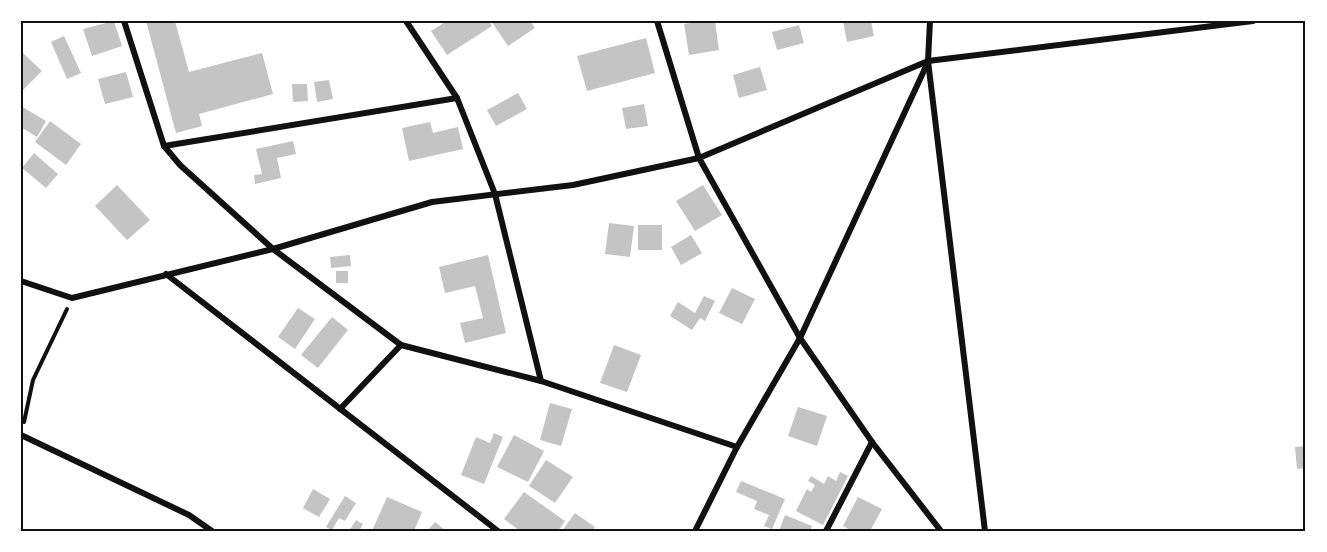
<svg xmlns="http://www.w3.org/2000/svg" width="1327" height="552" viewBox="0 0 1327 552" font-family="'Exo 2',sans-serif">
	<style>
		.building { fill: #c4c4c4 }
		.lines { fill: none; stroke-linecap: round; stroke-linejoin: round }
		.path { stroke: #111; stroke-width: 4 }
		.minor { stroke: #111; stroke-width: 6 }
		.neatline { fill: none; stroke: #111; stroke-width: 2 }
	</style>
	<rect width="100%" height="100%" fill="#fff"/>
	<g class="building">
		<polygon points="114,21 122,46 92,56 83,29"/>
		<polygon points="146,21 175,21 189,72 262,53 273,94 199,114 202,126 176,133"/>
		<polygon points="447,21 489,21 492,26 447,55 431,31"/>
		<polygon points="491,21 530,21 535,28 508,46"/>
		<polygon points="705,21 715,21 719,50 689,55 684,24"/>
		<polygon points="843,21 871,21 874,36 847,42"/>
		<polygon points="799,25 804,43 777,50 772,32"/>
		<polygon points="64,36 81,73 67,79 51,42"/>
		<polygon points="646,38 655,73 587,91 577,56"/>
		<polygon points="21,51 42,71 21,92"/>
		<polygon points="760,67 767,90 739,98 733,75"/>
		<polygon points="126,72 133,97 105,104 98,79"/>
		<polygon points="329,80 333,99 317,102 314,82"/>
		<polygon points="292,84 307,84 308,101 293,102"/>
		<polygon points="518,93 527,109 496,126 487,110"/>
		<polygon points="644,104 648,126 626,129 622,108"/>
		<polygon points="21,106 46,121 37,137 21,127"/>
		<polygon points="50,121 81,144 66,165 35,142"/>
		<polygon points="430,122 433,133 458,127 463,149 409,161 402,128"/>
		<polygon points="293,141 296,154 277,158 281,178 255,184 254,175 262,174 256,149"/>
		<polygon points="34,153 58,174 46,188 22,168"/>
		<polygon points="117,185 150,220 127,240 95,206"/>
		<polygon points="703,185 722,215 695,231 676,201"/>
		<polygon points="609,223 634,226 630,257 605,254"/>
		<rect x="638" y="225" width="24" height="25"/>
		<polygon points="691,235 702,253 681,265 671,247"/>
		<polygon points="350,255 351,266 331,268 330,257"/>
		<polygon points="488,255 506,333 465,343 460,323 483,318 475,286 445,293 439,267"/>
		<rect x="336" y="271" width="12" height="12"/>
		<polygon points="732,288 755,299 742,324 719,313"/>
		<polygon points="704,296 715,301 705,321 700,318 692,330 670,316 678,302 695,313"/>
		<polygon points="298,308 315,319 295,349 278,337"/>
		<polygon points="332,317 348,330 318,368 301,355"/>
		<polygon points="614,345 641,355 627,392 600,383"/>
		<polygon points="550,403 572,409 561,446 540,440"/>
		<polygon points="798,407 827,416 817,446 788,436"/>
		<polygon points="494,433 503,437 484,484 461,475 476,437 490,443"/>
		<polygon points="514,435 544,451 528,482 497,467"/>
		<polygon points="1306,446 1306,468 1297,469 1295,447"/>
		<polygon points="546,460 573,477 555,503 529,486"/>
		<polygon points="840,472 848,476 823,525 796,511 807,489 811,492 815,485 808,481 811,476 824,484 828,476 836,481"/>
		<polygon points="741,481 785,499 772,529 764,526 769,515 754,509 757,501 736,492"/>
		<polygon points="313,489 330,499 319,517 303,508"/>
		<polygon points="524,492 565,521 558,531 520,531 504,519"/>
		<polygon points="345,496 356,503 345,521 339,518 332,530 326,527"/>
		<polygon points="387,497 422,512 414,531 372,531"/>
		<polygon points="858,497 882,509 870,531 852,531 843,526"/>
		<polygon points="575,513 595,527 592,531 562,531"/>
		<polygon points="785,515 812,526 810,531 779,531"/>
		<polygon points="356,520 363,524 359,531 349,531"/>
		<polygon points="435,522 446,531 427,531"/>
	</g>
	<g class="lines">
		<g class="path">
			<polyline points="24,422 33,380 67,309"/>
			<polyline points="21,458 21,447"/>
		</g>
		<g class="minor">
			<polyline points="124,21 164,146 180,165 273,249 401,345 541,381 737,447"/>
			<polyline points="406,21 457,98 495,194 541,381"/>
			<polyline points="657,21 699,158 800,338 872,442 941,531"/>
			<polyline points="930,21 928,61 985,531"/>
			<polyline points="164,146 457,98"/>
			<polyline points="166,274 498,531"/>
			<polyline points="21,281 72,298 273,249 432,202 573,185 699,158 928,61 1253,21"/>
			<polyline points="340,409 401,345"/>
			<polyline points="21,435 189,515 212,531"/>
			<polyline points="695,531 737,447 800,338 928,62"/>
			<polyline points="826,531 872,442"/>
		</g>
	</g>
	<rect width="1327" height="552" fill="none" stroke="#ffffff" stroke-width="45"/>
	<rect x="22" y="22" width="1282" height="508" class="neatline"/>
</svg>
